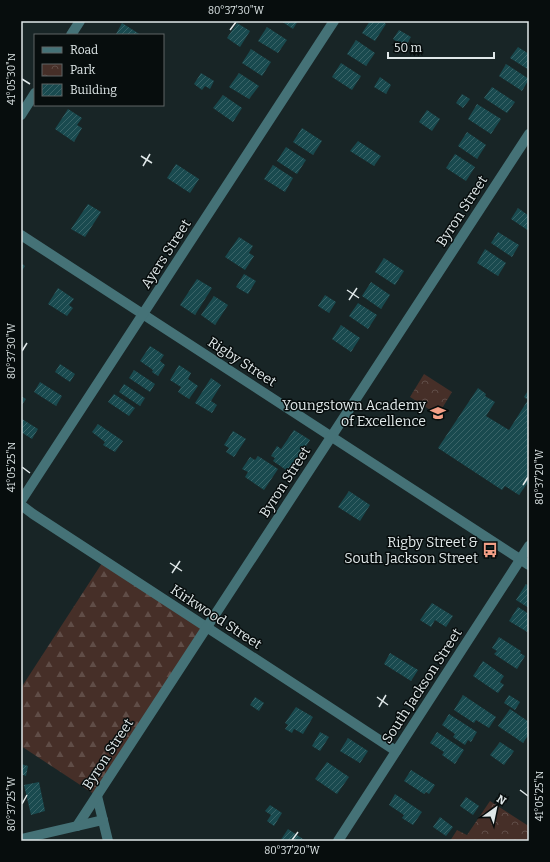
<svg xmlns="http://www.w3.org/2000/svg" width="550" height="862" viewBox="0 0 550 862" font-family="Bitter,serif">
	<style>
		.forest { fill: url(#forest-firs) }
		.park { fill: url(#park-crowns) }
		.building { fill: url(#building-hatch) }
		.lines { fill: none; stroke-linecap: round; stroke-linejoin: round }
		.minor { stroke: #457277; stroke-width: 10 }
		.ticks { fill: none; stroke: #e0e8e9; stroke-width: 1.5 }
		.labels { text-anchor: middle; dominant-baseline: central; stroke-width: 3; stroke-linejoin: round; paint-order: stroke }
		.street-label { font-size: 14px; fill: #e0e8e9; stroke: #070d0d }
		.poi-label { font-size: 14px; fill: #e0e8e9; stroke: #070d0d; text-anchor: end }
		.neatline { fill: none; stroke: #e0e8e9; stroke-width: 1.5 }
		.ticks-label { font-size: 10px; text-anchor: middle; fill: #e0e8e9 }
	</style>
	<defs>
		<pattern id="forest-firs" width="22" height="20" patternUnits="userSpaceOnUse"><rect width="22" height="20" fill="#462f28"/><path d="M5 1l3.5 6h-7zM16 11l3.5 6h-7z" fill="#604d47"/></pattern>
		<pattern id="park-crowns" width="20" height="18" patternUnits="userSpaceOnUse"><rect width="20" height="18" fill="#462f28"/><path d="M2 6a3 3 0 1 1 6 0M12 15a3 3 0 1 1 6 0" fill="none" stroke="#604d47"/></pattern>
		<pattern id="building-hatch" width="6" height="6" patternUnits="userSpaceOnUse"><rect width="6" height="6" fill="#194a4f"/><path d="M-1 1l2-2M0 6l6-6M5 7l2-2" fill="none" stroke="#3a6468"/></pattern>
	</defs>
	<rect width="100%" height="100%" fill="#182526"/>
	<polygon class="forest" points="104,560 207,627 97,796 21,746 21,688"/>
	<g class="park">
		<polygon points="424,374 452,392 438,415 410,397"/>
		<polygon points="490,801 527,825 529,822 529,841 450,841 457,830 467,835"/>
	</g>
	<g class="building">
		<polygon points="281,21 298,21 293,29"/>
		<polygon points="370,21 382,21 386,24 375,41 362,33"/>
		<polygon points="122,23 141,35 117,35 116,34"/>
		<polygon points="237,23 250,31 240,47 227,38"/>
		<polygon points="267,27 287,40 278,53 258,41"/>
		<polygon points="399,30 411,37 405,47 393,39"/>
		<polygon points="356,40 375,53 366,66 347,54"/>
		<polygon points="518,47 529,54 529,70 510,58"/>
		<polygon points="251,49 271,62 262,76 242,63"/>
		<polygon points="341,63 361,76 352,90 332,77"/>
		<polygon points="506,64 529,79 522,91 499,76"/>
		<polygon points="201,73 214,81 210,89 205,86 202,90 194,84"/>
		<polygon points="239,73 259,86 249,99 229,87"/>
		<polygon points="380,77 391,85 386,94 374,87"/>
		<polygon points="492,87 515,102 507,113 484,98"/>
		<polygon points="462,94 470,99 463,108 456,103"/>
		<polygon points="223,95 242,108 233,122 213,108"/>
		<polygon points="477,104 501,119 491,134 468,119"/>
		<polygon points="68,109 82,118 77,125 82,128 74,142 55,129"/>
		<polygon points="427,110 440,119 432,131 419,122"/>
		<polygon points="302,128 322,141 313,155 293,142"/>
		<polygon points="467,132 486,145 477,159 458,146"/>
		<polygon points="358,141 381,156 374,166 350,151"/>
		<polygon points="286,147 306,160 297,174 277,161"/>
		<polygon points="455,154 475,167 466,181 446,168"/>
		<polygon points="176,164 199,179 190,193 167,178"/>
		<polygon points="273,165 293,178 285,192 264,179"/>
		<polygon points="88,204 101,212 85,237 71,229"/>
		<polygon points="518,208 529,216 529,231 511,219"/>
		<polygon points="498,232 519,245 512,257 491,243"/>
		<polygon points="239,237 253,246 249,253 254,256 245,270 225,257"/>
		<polygon points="485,249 506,263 498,276 477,263"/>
		<polygon points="384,258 404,271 395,285 375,272"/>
		<polygon points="21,263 25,266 21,272"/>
		<polygon points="244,274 256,281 248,294 236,287"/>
		<polygon points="197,279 212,288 195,315 180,305"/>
		<polygon points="371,282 390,295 381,309 362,296"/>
		<polygon points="58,288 74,299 69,305 73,308 67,316 48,304"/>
		<polygon points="325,295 336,302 329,313 318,306"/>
		<polygon points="214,296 228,305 215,325 201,315"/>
		<polygon points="358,303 377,315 368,329 349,316"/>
		<polygon points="341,325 360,338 351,352 332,339"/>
		<polygon points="150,346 164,355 160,361 165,365 158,376 152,372 153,370 140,361"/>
		<polygon points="60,364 75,374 70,382 55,372"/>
		<polygon points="179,365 191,373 188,379 198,386 189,399 178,392 181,387 170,380"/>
		<polygon points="134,370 155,384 150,392 129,378"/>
		<polygon points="211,378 221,385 211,401 217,405 212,413 195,403"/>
		<polygon points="40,382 62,396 56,406 34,392"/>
		<polygon points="124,384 145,398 140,406 119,392"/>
		<polygon points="478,388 486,394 485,396 495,402 486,416 509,430 528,400 524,397 529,389 529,481 519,495 505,486 502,490 438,448"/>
		<polygon points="114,394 135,408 129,416 108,402"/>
		<polygon points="21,396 26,399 21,406"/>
		<polygon points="22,419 38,429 32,439 21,432 21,421"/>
		<polygon points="98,424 123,441 115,452 103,445 105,442 92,432"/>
		<polygon points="294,430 310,440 289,472 273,461 275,458 271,456 277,446 281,449"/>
		<polygon points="233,431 246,439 234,457 226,452 229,448 224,445"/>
		<polygon points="258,456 278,469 264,490 245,477 248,472 242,469 250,457 255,460"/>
		<polygon points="349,491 370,505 360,521 338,507"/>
		<polygon points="526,584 529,586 529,608 516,600"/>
		<polygon points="432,603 453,616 446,627 435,620 431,627 420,620"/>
		<polygon points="518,607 529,614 529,633 509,621"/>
		<polygon points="499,637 521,651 520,653 525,656 517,669 494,654 497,651 492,648"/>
		<polygon points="390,653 418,670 411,681 384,664"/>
		<polygon points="483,661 504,676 500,682 504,685 498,693 473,676"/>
		<polygon points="463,695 496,717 489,728 476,720 474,723 454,710"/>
		<polygon points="509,695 520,702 515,710 504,703"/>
		<polygon points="255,697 264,703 259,711 250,705"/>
		<polygon points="296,707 313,717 303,734 294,729 292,733 285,729 288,725 285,723"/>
		<polygon points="510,709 529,722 529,734 523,743 498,726"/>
		<polygon points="449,714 477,732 471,742 468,740 465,745 453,737 455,734 442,725"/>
		<polygon points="320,732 329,737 320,751 312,746"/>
		<polygon points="437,732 464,750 455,764 442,755 444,752 430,743"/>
		<polygon points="348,738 368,751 360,763 340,751"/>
		<polygon points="500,742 514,751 504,765 490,755"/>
		<polygon points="327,762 349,777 337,794 315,779"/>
		<polygon points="21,764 28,766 26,776 21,774"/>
		<polygon points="411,770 435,785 429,794 426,792 424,794 404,781"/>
		<polygon points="39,782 45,811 31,815 24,785"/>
		<polygon points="395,794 422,812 413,825 402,818 404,815 389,805"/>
		<polygon points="466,797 479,806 473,815 460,806"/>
		<polygon points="270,805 282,813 274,826 267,821 271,815 265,811"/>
		<polygon points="440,817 453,827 446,836 433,827"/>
		<polygon points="288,829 306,841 280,841"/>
	</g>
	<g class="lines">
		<g class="minor">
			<polyline points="71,35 80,21"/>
			<polyline points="21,115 35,93"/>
			<polyline points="21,235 529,565"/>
			<polyline points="21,501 334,21"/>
			<polyline points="21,505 33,514 326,705 396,751"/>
			<polyline points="97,796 108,841"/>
			<polyline points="77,826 529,134"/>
			<polyline points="21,839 103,820"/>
			<polyline points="338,841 529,546"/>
		</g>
	</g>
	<path class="ticks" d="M230 30 236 22M22 79 30 84M141 156 152 163M143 166 150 154M347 290 359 298M349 300 357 288M22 351 27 343M22 467 30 473M523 485 528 477M170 563 182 571M172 573 180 561M377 697 388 705M379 707 386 695M520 790 528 796M22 804 27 795M292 840 298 832"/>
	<defs>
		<symbol id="school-bare" viewBox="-9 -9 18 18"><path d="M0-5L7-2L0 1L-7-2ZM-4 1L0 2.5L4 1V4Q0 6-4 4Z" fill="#f39f86" stroke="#070d0d" stroke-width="2.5" paint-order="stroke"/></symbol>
		<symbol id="bus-bare" viewBox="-9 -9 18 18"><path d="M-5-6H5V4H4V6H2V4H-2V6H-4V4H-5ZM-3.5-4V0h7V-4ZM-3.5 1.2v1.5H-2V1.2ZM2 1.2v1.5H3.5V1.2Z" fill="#f39f86" stroke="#070d0d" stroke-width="2.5" paint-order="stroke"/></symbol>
	</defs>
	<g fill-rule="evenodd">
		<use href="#school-bare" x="427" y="402" width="22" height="22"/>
		<use href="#bus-bare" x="479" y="539" width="22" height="22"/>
	</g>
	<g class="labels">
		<g class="street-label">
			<text transform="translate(462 211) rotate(-57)">Byron Street</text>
			<text transform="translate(166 254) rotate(-57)">Ayers Street</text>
			<text transform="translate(242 362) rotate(33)">Rigby Street</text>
			<text transform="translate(285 482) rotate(-57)">Byron Street</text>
			<text transform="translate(216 617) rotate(33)">Kirkwood Street</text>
			<text transform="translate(422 686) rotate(-57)">South Jackson Street</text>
			<text transform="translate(108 754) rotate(-57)">Byron Street</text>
		</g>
		<g class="poi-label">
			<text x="426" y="405">Youngstown Academy<tspan x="426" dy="16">of Excellence</tspan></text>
			<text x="478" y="542">Rigby Street &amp;<tspan x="478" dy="16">South Jackson Street</tspan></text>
		</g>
	</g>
	<rect width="550" height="862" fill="none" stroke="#070d0d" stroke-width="44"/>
	<rect x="34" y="34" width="130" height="72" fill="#070d0d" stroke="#5e6565"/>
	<rect x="42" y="47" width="20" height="6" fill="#457277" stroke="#5e6565"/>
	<text x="70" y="54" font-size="12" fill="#e0e8e9">Road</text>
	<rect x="42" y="64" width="20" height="12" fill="url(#park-crowns)" stroke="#5e6565"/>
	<text x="70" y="74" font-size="12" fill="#e0e8e9">Park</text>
	<rect x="42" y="84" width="20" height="12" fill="url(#building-hatch)" stroke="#5e6565"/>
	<text x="70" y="94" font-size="12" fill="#e0e8e9">Building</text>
	<g transform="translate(496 808) rotate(33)" stroke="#070d0d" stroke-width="3" paint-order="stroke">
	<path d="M0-3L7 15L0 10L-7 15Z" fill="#e0e8e9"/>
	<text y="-6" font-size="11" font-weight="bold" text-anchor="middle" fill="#e0e8e9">N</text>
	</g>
	<path d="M388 52v6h106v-6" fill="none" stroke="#e0e8e9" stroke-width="2"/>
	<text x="394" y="52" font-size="12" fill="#e0e8e9" stroke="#070d0d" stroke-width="3" paint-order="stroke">50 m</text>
	<rect x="22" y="22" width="506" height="818" class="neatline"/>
	<g class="ticks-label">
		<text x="236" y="14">80°37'30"W</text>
		<text transform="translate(11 79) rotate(-90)" y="4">41°05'30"N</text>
		<text transform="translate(11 351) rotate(-90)" y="4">80°37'30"W</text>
		<text transform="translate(11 467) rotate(-90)" y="4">41°05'25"N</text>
		<text transform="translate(539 477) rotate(-90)" y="4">80°37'20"W</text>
		<text transform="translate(539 796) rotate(-90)" y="4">41°05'25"N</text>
		<text transform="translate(11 804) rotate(-90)" y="4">80°37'25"W</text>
		<text x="292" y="854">80°37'20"W</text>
	</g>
</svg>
